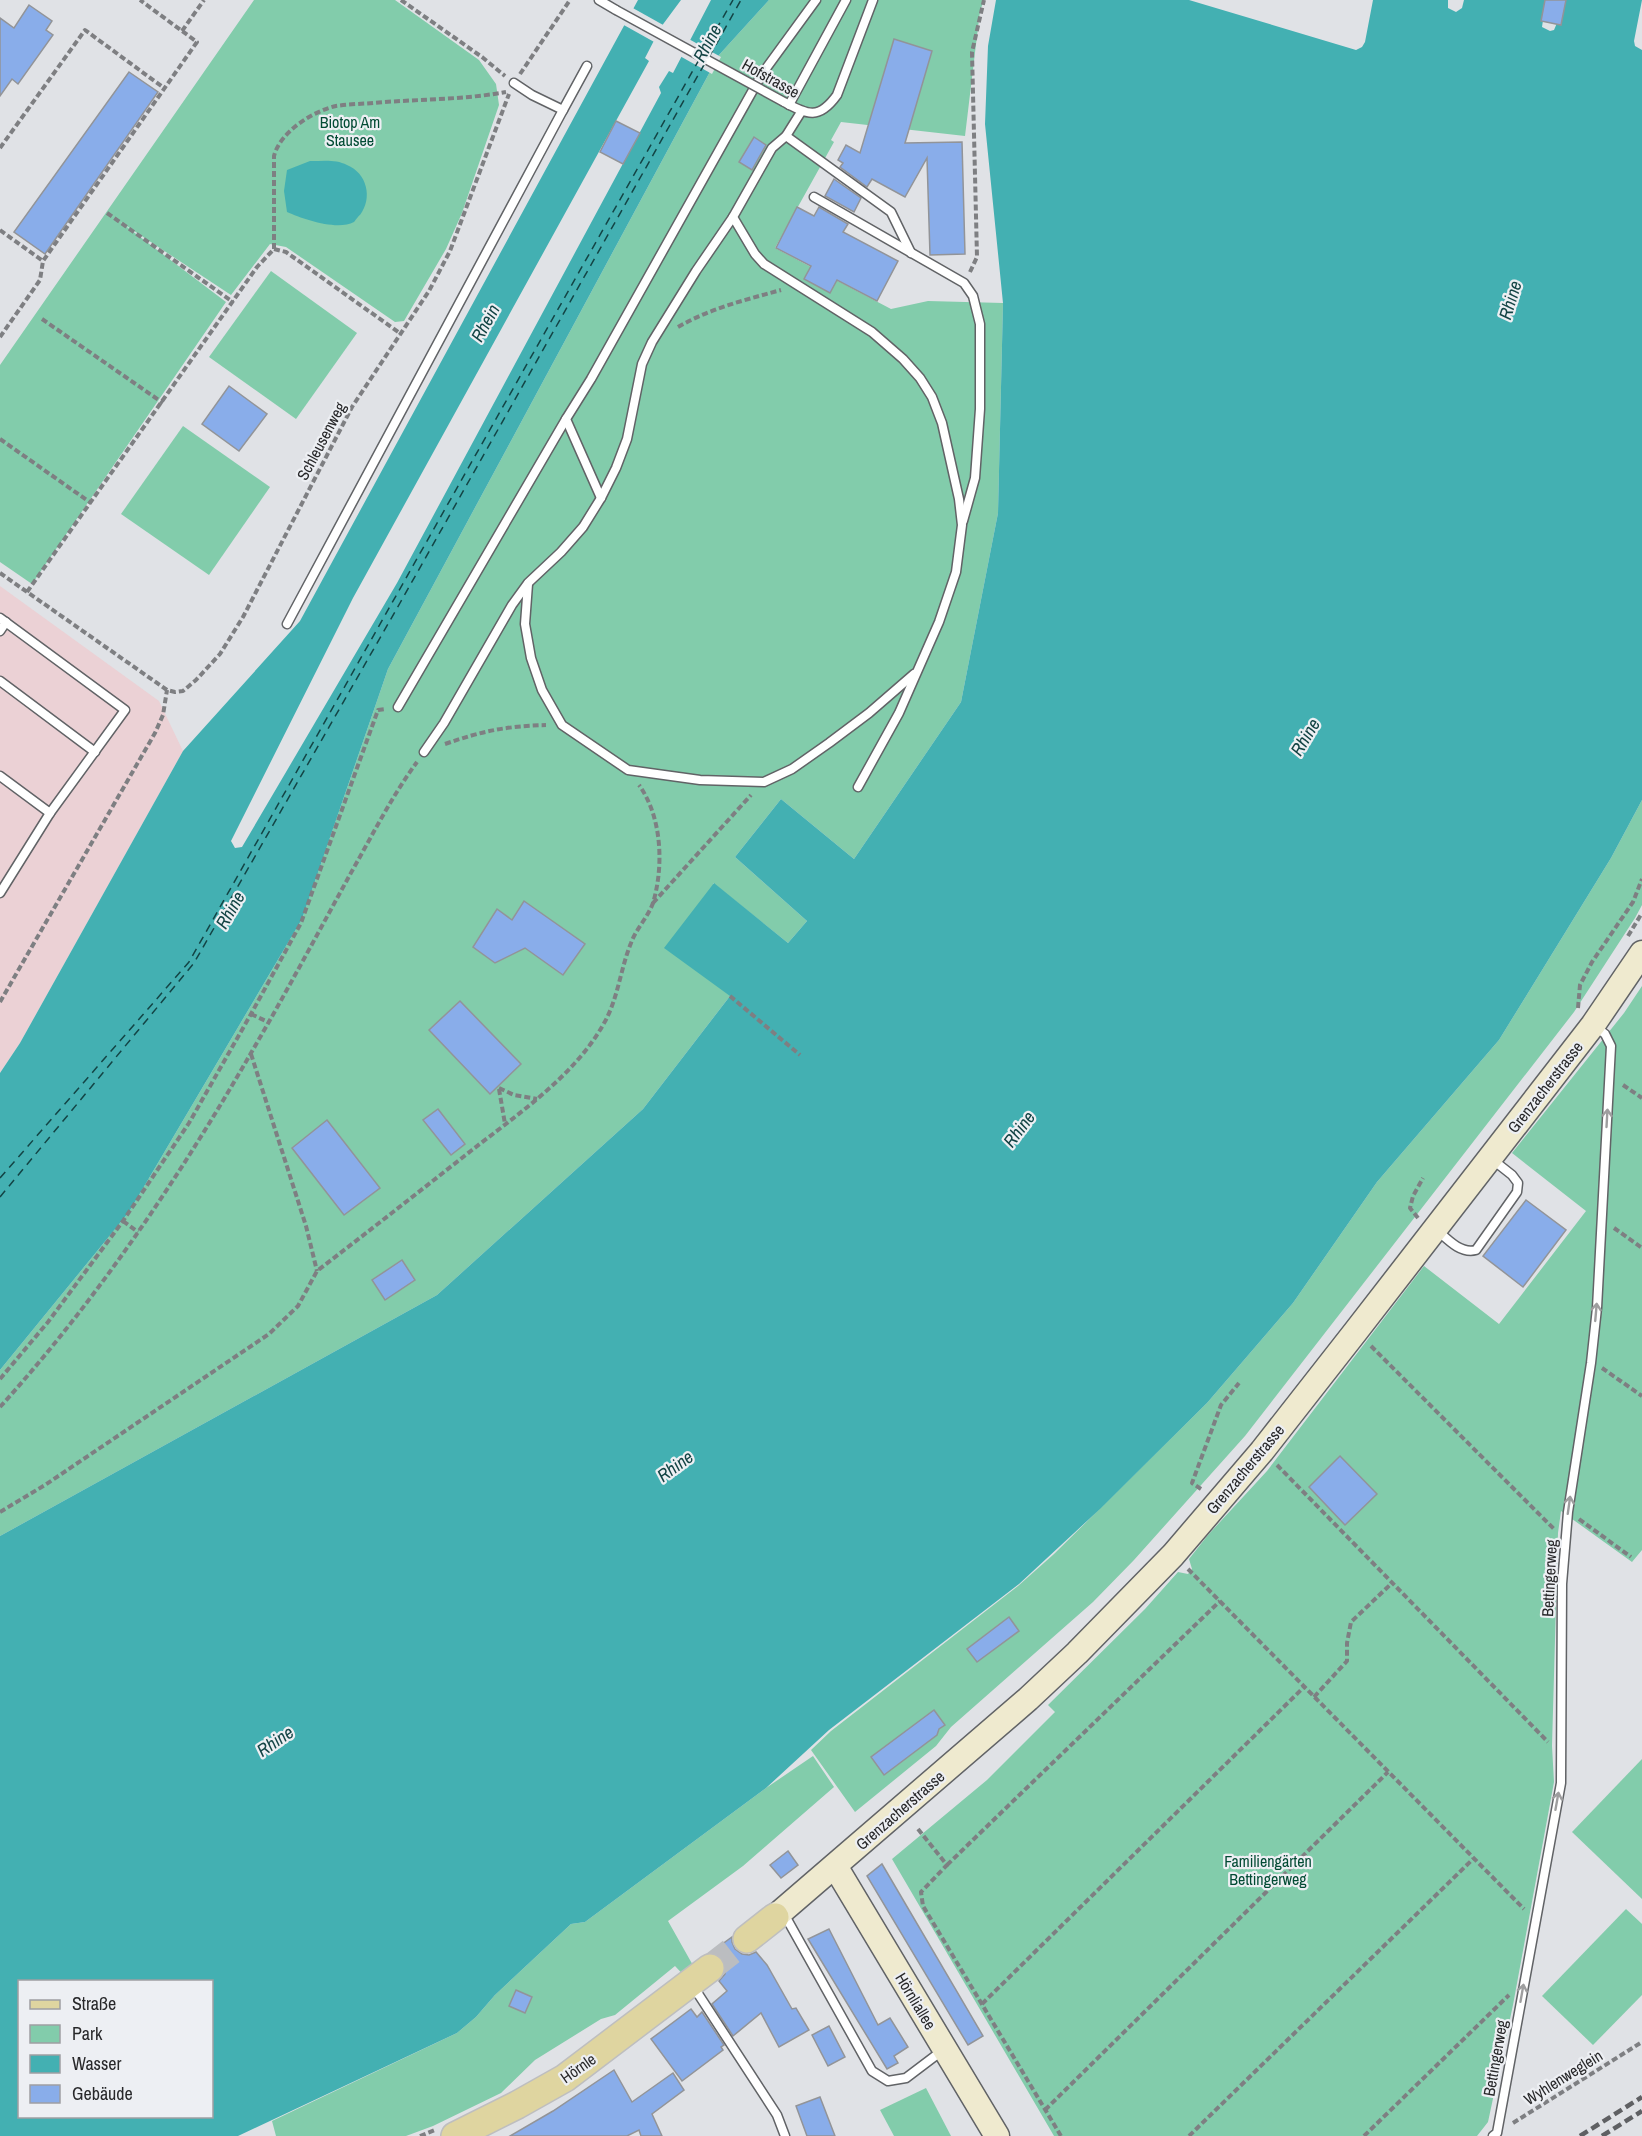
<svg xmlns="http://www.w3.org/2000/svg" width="1642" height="2136" viewBox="0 0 1642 2136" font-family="'Archivo Narrow',sans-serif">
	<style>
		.industrial { fill: #ebd1d5 }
		.green { fill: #82ccab }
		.water { fill: #43b0b2; fill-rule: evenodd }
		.pier { fill: #e0e2e6 }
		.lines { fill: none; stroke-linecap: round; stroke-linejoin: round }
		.ferry { stroke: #134445; stroke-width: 1.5; stroke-dasharray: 8 6; stroke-linecap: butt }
		.building { fill: #89adea; stroke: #929498; stroke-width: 1.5 }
		.primary-tunnel { stroke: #bbbdc0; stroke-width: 27; stroke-dasharray: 27 14; stroke-linecap: butt }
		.lane-casing { stroke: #616366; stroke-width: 11 }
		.secondary-casing { stroke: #616366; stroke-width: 27 }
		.primary-casing { stroke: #bebebf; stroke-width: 30 }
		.path { stroke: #7e7f82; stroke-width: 4; stroke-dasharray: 6 3; stroke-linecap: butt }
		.lane { stroke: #fff; stroke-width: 8 }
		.secondary { stroke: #efeacf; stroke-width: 24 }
		.primary { stroke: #dfd5a0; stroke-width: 27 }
		.rail { stroke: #5f6063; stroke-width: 4.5; stroke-dasharray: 9 4.5; stroke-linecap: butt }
		.lane-bridge-casing { stroke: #616366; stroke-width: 11; stroke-linecap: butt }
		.lane-bridge { stroke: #fff; stroke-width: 8 }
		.oneway { stroke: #9e9e9f }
		.labels { text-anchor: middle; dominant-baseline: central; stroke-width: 4.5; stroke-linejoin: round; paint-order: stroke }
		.street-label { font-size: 16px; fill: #28282a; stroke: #edeff3 }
		.park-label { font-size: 16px; fill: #024b34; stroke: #edeff3 }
		.water-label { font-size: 18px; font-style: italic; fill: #134445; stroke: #edeff3 }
	</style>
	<rect width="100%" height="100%" fill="#e0e2e6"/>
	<polygon class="industrial" points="0,586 159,701 183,751 20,1043 0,1073"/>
	<g class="green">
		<polygon points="254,0 395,0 479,60 496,84 499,105 462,213 446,249 404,321 395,322 286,247 270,244 231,295 119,221 226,302 32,584 0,562 0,365"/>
		<polygon points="769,0 984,0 980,11 965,136 841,122 831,140 834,142 775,248 891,309 928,301 1003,303 998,513 961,702 854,859 781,799 735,857 807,921 788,943 713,883 730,996 643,1109 437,1295 0,1536 0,1370 129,1212 302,919 388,669 719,55"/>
		<polygon points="271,271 357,333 296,419 209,357"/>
		<polygon points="183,426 270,487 209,575 121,514"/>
		<polygon points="1642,800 1642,905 1635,918 1574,1012 1245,1436 1134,1560 1093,1602 951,1727 936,1746 855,1812 811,1750 831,1731 1018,1586 1054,1554 1207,1403 1293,1303 1377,1182 1499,1040 1611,858"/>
		<polygon points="1642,986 1642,1550 1632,1562 1561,1511 1558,1533 1552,1746 1554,1782 1513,2005 1488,2122 1477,2136 1054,2136 892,1859 987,1780 1055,1712 1048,1705 1145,1609 1178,1572 1188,1574 1192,1569 1189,1559 1208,1535 1267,1471 1424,1266 1499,1324 1586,1211 1512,1153 1624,1013"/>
		<polygon points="813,1756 834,1787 743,1866 668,1921 699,1976 690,1982 675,1966 615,2015 601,2019 535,2060 501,2093 433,2126 406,2136 276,2136 272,2121 457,2033 476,2017 495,1995 571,1924 585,1922 766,1788"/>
		<polygon points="1642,1759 1642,1899 1572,1832"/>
		<polygon points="1626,1909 1642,1924 1642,1995 1593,2045 1542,1996"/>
		<polygon points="926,2088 951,2136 894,2136 880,2110"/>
	</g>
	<g class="water">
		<polygon points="638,0 681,0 661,27 645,58 649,61 353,598 231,841 235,848 242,847 397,583 661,93 659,87 669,71 673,73 711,0 769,0 719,55 388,669 302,919 129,1212 0,1370 0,1073 20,1043 183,751 300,621"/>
		<path d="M996 0H1189L1356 50 1362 47 1365 42 1373 0H1448V8L1456 12 1462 8 1464 0H1546L1542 27 1550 31 1554 30 1557 23 1561 0H1642L1634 41 1635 46 1642 50V800L1611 858 1499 1040 1377 1182 1293 1303 1207 1403 1100 1509 1019 1584 829 1730 766 1788 585 1922 571 1924 495 1995 476 2017 457 2033 238 2136H0V1536L437 1295 643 1109 730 996 664 948 714 883 788 943 807 921 735 857 781 799 854 859 961 702 998 513 1003 303 985 124 988 46ZM20 1982H212V2116H20Z"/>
		<path d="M310 161C323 161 336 159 347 165 367 173 373 198 360 215 359 215 355 221 354 222 337 231 303 219 287 212L284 191 287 170Z"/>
	</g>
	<g class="pier">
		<polygon points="631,7 665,26 656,43 622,24"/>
		<polygon points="687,38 721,57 712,74 678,55"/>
	</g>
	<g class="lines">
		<g class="ferry">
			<polyline points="702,54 733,0"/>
			<polyline points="709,57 741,0"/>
			<polyline points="0,1178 189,962 700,58"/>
			<polyline points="0,1197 194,963 400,603 705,63"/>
		</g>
	</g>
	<g class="building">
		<polygon points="1545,0 1566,0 1561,25 1541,21"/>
		<polygon points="29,5 52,21 46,30 53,35 18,84 12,79 0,96 0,18 14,28"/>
		<polygon points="894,39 932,51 905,143 962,142 965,254 930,255 927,158 905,197 872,179 867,187 840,167 843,163 838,160 846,145 860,153"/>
		<polygon points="129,72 158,92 45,254 14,232"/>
		<polygon points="616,121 640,133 623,164 600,152"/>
		<polygon points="754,137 766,145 752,170 739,162"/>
		<polygon points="834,179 861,198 854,212 825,196"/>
		<polygon points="797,207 814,216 819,207 848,224 843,232 898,261 877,301 837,280 830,293 804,279 811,266 776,248"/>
		<polygon points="229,386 267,414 239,451 202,424"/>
		<polygon points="524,901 585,944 563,975 525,948 495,963 473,947 497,909 512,920"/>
		<polygon points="460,1001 521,1064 490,1094 429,1030"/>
		<polygon points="438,1109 465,1144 451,1155 423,1120"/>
		<polygon points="327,1120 380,1188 344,1215 292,1148"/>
		<polygon points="1526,1200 1566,1230 1523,1287 1483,1256"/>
		<polygon points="402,1260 415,1280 385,1300 372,1280"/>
		<polygon points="1340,1456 1377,1494 1345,1525 1309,1487"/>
		<polygon points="1009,1617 1019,1631 977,1662 967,1649"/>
		<polygon points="934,1710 945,1725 939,1729 937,1735 884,1775 871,1757"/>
		<polygon points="788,1851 798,1865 781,1878 770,1865"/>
		<polygon points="882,1864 983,2036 968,2045 867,1876"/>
		<polygon points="829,1929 878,2025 890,2018 908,2047 894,2056 898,2063 887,2069 808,1939"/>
		<polygon points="732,1937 732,1942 735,1949 742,1954 749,1955 756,1952 767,1965 792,2009 796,2008 809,2030 779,2047 761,2013 733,2036 712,2004 727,1991 719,1981 725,1974 726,1967 723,1959 717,1954 710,1953"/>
		<polygon points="516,1990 532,1997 525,2013 509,2006"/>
		<polygon points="691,2009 697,2017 702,2012 724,2045 721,2047 723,2050 682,2081 651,2039"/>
		<polygon points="829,2026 845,2057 828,2066 812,2035"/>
		<polygon points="614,2070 632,2102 673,2073 684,2090 652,2114 662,2136 641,2136 639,2130 627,2136 510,2136 553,2111"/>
		<polygon points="820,2097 835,2136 807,2136 796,2106"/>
	</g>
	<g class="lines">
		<polyline class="primary-tunnel" points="710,1968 747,1939"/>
		<defs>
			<g id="lane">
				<polyline points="599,0 616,10"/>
				<path d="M784 102C808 115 819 120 837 95L873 0"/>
				<polyline points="789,105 846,0"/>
				<polyline points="563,110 587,66"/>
				<polyline points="801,112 786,136 772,148 733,217 755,254 764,264 872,332 903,359 920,378 932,397 942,423 959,499 962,525 956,572 939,622 899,713 858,787"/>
				<polyline points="786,136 891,212 911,253"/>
				<polyline points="814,197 964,283 973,296 980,324 980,409 975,478 963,521"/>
				<polyline points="601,498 566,419 591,379 762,74 816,0"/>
				<polyline points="528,584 525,624 531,658 542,690 562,725 628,770 700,780 764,782 792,769 829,743 869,713 914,674"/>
				<polyline points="0,618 125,710 50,813 0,893"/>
				<polyline points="287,624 563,110 532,95 514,83"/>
				<polyline points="0,631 6,622"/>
				<polyline points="0,681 95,752"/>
				<polyline points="398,707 566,419"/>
				<polyline points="424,752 444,723 512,605 528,583 561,552 583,527 601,498 616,468 627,439 642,364 652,342 696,271 733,217"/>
				<polyline points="0,776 50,813"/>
				<path d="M1437 1230C1448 1240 1461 1254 1476 1250L1517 1192 1518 1183 1512 1175 1493 1160"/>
				<polyline points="783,1912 872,2071 888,2081 906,2078 943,2050"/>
				<polyline points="693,1986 777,2115 785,2136"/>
				<polyline points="1493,2136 1497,2133 1561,1783 1562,1584 1568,1512 1591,1363 1597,1308 1611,1046 1605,1034 1596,1027"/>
			</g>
			<g id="secondary">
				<polyline points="835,1866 997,2136"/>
				<polyline points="775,1917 1028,1699 1077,1653 1173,1555 1262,1451 1356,1331 1593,1025 1642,953"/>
			</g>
			<g id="primary">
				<polyline points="747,1939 775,1917"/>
				<polyline points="455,2136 517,2105 565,2078 710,1968"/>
			</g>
		</defs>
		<use href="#lane" class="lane-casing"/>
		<use href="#secondary" class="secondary-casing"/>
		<use href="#primary" class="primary-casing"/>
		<g class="path">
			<polyline points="401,0 482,57 505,76"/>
			<polyline points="182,31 204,0"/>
			<polyline points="520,74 570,0"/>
			<polyline points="0,148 85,30 164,88"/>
			<polyline points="107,213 233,302"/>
			<polyline points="0,230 43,261 197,42 140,0"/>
			<polyline points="274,249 286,252 401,334"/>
			<polyline points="970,272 977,257 972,52 984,0"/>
			<polyline points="42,319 163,403"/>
			<path d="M678 327C711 308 745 300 781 290"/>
			<polyline points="0,337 40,280 43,261"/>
			<polyline points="0,439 91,503"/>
			<polyline points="0,573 167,690 175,692 183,691 196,680 220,654 243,617 352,407 429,291 450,251 509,94"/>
			<path d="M27 592 257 267 274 249V156C280 132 313 111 336 106 348 104 361 104 373 103 417 99 463 100 506 92"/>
			<path d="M445 744C482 731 507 726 546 725"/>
			<polyline points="653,903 751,795"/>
			<polyline points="1628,936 1642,913"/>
			<polyline points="730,996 800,1055"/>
			<polyline points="0,1002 155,733 163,715 167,690"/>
			<polyline points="1578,1008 1580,985 1592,962 1633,902 1642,879"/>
			<polyline points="251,1014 268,1022"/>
			<polyline points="251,1054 306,1226 317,1271"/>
			<polyline points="1623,1085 1642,1098"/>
			<polyline points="499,1088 514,1095 537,1099"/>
			<polyline points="499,1089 505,1124"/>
			<polyline points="1418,1218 1410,1208 1413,1196 1423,1178"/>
			<polyline points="123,1221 138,1232"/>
			<polyline points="1614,1228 1642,1248"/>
			<polyline points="1371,1346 1554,1529"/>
			<polyline points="1602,1368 1642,1396"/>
			<polyline points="0,1379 48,1322 123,1221 189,1123 251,1014 301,923 378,710 386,709"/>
			<path d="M0 1407C97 1300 179 1178 251 1053 286 993 319 931 352 871 373 834 392 796 417 762"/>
			<polyline points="1277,1465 1548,1742"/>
			<polyline points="1201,1489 1192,1483 1221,1405 1239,1383"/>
			<path d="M0 1512 45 1485 269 1334 298 1306 317 1271C369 1231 420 1191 472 1150 517 1115 574 1076 603 1025 618 1000 620 970 631 943 636 929 648 917 653 903 664 866 662 817 639 785"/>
			<polyline points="1579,1519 1631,1557"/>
			<polyline points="1188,1569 1524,1909"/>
			<polyline points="1314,1697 1347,1661 1347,1643 1351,1622 1392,1583"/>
			<polyline points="918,1829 947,1865 921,1892 923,1906 1061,2136"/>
			<polyline points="947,1865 1220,1601"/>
			<polyline points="982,2004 1304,1687"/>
			<polyline points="1045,2110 1388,1772"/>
			<polyline points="1513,2123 1642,2042"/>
			<polyline points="420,2136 435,2130"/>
			<polyline points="1189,2136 1473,1859"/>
			<polyline points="1364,2136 1509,1995"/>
		</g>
		<use href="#lane" class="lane"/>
		<use href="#secondary" class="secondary"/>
		<use href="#primary" class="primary"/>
		<g class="rail">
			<polyline points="1580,2136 1642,2097"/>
			<polyline points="1602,2136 1642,2111"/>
		</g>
		<defs>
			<polyline id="lane-bridge" points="616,10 784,102"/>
		</defs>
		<use href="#lane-bridge" class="lane-bridge-casing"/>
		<use href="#lane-bridge" class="lane-bridge"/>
	</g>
	<defs><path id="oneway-shaft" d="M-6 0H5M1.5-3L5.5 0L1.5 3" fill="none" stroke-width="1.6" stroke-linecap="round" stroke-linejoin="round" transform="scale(1.5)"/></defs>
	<g class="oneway">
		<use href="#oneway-shaft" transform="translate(1607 1118) rotate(-87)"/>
		<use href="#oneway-shaft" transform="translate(1596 1312) rotate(-85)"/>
		<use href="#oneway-shaft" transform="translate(1569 1505) rotate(-82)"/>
		<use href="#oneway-shaft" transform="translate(1557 1801) rotate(-80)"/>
		<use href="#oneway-shaft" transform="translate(1522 1993) rotate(-80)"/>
	</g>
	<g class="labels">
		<g class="street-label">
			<text transform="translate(771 78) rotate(29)">Hofstrasse</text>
			<text transform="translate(321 441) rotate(-62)">Schleusenweg</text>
			<text transform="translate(1545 1087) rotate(-52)">Grenzacherstrasse</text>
			<text transform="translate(1245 1469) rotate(-50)">Grenzacherstrasse</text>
			<text transform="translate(1549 1578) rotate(-87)">Bettingerweg</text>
			<text transform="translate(900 1810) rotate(-41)">Grenzacherstrasse</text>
			<text transform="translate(916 2001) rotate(59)">Hörnliallee</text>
			<text transform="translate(1495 2058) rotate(-80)">Bettingerweg</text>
			<text transform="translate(578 2068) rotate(-35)">Hörnle</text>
			<text transform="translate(1563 2077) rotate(-32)">Wyhlenweglein</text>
		</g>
		<g class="park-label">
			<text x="350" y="122">Biotop Am<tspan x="350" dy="18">Stausee</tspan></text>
			<text x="1268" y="1861">Familiengärten<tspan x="1268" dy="18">Bettingerweg</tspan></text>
		</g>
		<g class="water-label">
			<text transform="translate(707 43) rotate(-62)">Rhine</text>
			<text transform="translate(1510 300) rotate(-73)">Rhine</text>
			<text transform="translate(485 323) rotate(-61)">Rhein</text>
			<text transform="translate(1305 737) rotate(-59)">Rhine</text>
			<text transform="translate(230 910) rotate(-60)">Rhine</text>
			<text transform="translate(1019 1129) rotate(-53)">Rhine</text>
			<text transform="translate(675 1466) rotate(-36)">Rhine</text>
			<text transform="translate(275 1741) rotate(-34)">Rhine</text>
		</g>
	</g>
	<rect x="18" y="1980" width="195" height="138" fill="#edeff3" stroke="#9e9fa3" stroke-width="1.5"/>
	<rect x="30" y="2000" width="30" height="9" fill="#dfd5a0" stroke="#9e9fa3" stroke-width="1.5"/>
	<text x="72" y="2010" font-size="18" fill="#28282a">Straße</text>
	<rect x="30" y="2025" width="30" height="18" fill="#82ccab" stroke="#9e9fa3" stroke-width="1.5"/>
	<text x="72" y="2040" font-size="18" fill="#28282a">Park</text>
	<rect x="30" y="2055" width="30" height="18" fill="#43b0b2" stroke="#9e9fa3" stroke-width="1.5"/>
	<text x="72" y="2070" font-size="18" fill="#28282a">Wasser</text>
	<rect x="30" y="2085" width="30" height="18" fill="#89adea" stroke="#9e9fa3" stroke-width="1.5"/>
	<text x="72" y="2100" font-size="18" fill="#28282a">Gebäude</text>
</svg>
